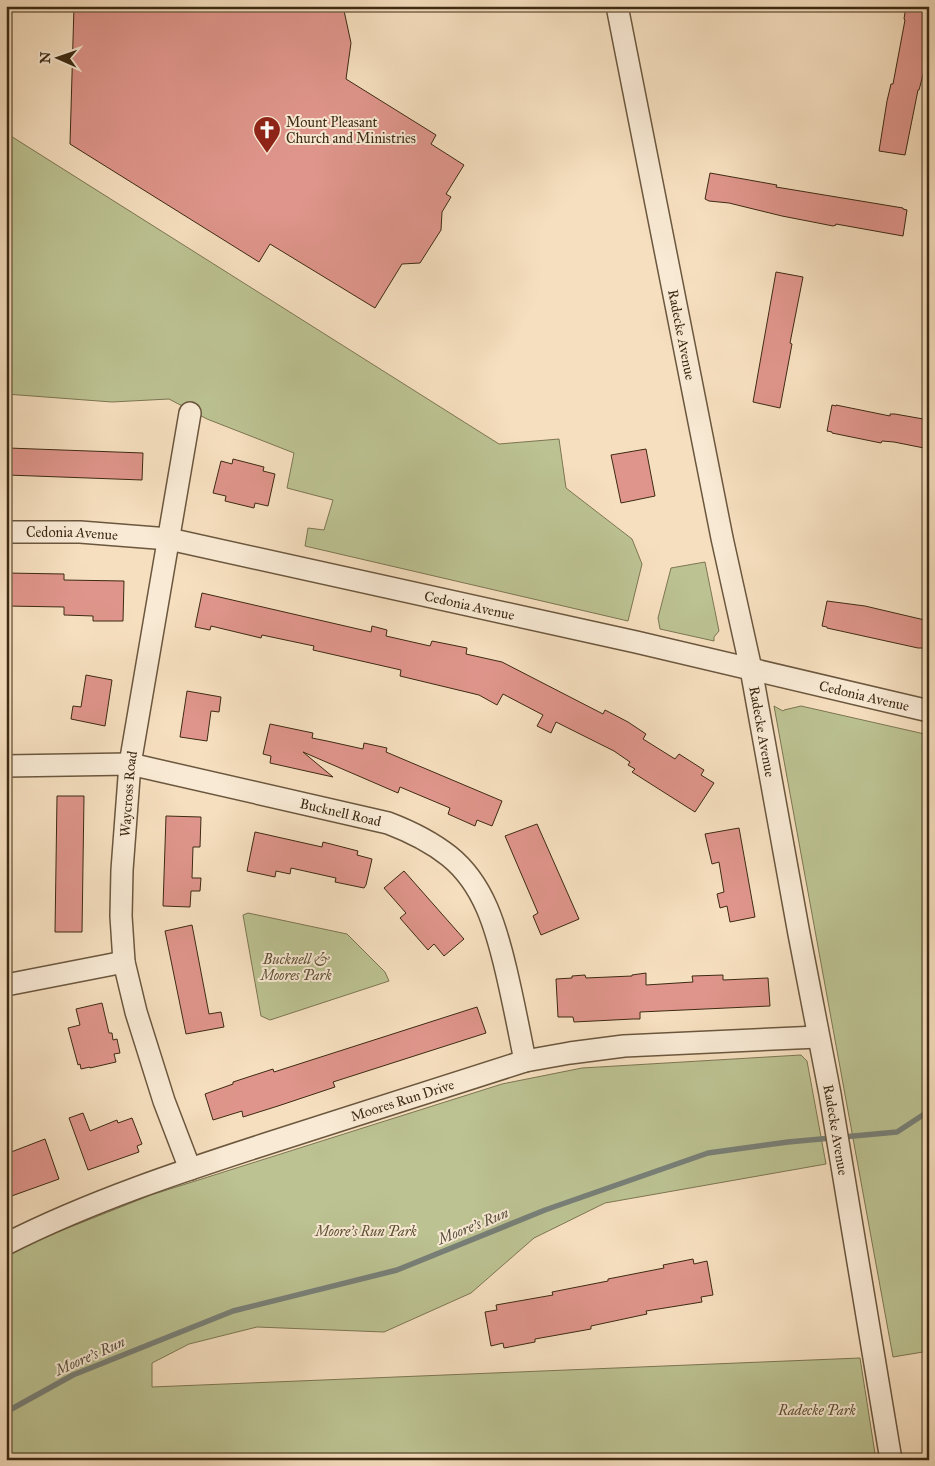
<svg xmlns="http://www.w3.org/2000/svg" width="935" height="1466" viewBox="0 0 935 1466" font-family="'IM FELL Great Primer',serif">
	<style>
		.green { fill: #bcc292; stroke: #7c7652 }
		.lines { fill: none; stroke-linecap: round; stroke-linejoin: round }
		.stream { stroke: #788078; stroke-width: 5.5 }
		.building { fill: #df958b; stroke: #3d2a13 }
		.minor-casing { stroke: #6b573e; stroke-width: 24 }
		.minor { stroke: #f9ead5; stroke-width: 21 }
		.labels { text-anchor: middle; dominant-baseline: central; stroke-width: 4; stroke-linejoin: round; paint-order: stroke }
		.poi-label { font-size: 14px; fill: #3d2a13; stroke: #f9ead5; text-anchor: start }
		.street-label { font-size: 14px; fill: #3d2a13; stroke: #f9ead5 }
		.park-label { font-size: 14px; font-style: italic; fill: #5d5033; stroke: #f9ead5 }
		.water-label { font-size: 15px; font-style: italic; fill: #564e3d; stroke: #f9ead5 }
	</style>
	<rect width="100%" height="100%" fill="#f6dfbf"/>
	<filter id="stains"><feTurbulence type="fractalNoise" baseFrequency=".004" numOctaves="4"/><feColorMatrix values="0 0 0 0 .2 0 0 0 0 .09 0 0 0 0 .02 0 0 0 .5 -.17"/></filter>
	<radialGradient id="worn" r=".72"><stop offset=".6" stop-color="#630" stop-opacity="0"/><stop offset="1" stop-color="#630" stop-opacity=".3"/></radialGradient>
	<g class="green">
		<polygon points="6,133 499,444 559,439 566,488 632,539 642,564 628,621 305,546 308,528 324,530 333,500 287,488 294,453 207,419 169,399 112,402 6,394"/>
		<polygon points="705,562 719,631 714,637 714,641 660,629 658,618 671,568"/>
		<polygon points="801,706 929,735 929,1351 893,1357 774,706 783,711 784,710"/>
		<polygon points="248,913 347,934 385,972 389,981 270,1020 261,1016 243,915"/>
		<polygon points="801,1055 807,1061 826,1164 605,1203 534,1238 471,1293 384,1332 257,1327 189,1344 152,1363 152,1387 860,1358 876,1460 6,1460 6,1257 30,1243 151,1195 502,1084 582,1068"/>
	</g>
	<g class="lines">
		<polyline class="stream" points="6,1412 73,1375 233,1311 397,1270 545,1210 708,1153 788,1142 897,1132 929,1111"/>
	</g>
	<g class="building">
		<polygon points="74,6 343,6 351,43 346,79 436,135 431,144 464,165 446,194 451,197 442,212 441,230 420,263 402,264 375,308 270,244 259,262 70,144"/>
		<polygon points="906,6 929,6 929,41 923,75 919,90 918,90 905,155 879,151 887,101 891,84 893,84 905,20 904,19"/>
		<polygon points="710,173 777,185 776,187 903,208 903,209 907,210 903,236 836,224 836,225 833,226 818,223 782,216 729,203 709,201 705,199"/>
		<polygon points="776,272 803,277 790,343 792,344 780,408 753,402"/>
		<polygon points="832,405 836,406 836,405 890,416 890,414 895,414 929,420 929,449 894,442 882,441 881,443 832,433 832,432 827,431"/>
		<polygon points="8,448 143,453 142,480 7,475"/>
		<polygon points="646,449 655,496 621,503 611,455"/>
		<polygon points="233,459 264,467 263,471 275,474 268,506 255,503 254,508 225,501 226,496 213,493 221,461 232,464"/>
		<polygon points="6,573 64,574 64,580 124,581 123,621 93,621 93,616 64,615 64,607 6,606"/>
		<polygon points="202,593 371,632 372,626 387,630 386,636 430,646 432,641 467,648 466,654 502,662 603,714 605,710 628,722 646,734 643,739 675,759 679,754 704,770 701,775 714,783 695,812 632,772 635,769 628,765 630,762 614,751 556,722 551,733 537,726 543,715 503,694 497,705 479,695 400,676 401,670 313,650 314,646 262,635 261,638 211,626 210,630 195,627"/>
		<polygon points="827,601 865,606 929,621 929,648 918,648 827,628 827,627 822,626"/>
		<polygon points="86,675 112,680 105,726 71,719 73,706 81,707"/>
		<polygon points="187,691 221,697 219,712 211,711 207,741 180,737"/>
		<polygon points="270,724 313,733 312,738 327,741 363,749 364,743 387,748 386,752 502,801 492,826 477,820 475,826 448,814 450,808 400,787 398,793 303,752 333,777 270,763 271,756 263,754"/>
		<polygon points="57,796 84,796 82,932 55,932"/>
		<polygon points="166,816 201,817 200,847 193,847 192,878 201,878 200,891 191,891 190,907 163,906"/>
		<polygon points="537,824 579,919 541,935 533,916 538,913 505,836"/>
		<polygon points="739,828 755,917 730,922 727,906 720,908 717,894 724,892 719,862 712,864 705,834"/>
		<polygon points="255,832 322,847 323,842 358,851 357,855 372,859 366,885 364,888 335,882 336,878 291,868 290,874 276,871 275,877 247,871"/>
		<polygon points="404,871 464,939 444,956 434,944 428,950 400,918 406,913 384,888"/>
		<polygon points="192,925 209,1014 221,1012 224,1027 186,1034 165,931"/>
		<polygon points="646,973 646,985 693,982 692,976 723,975 723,980 768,978 770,1006 640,1012 640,1019 633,1019 574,1022 573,1017 558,1017 556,979 572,978 572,976 585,975 586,978 632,976 632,975"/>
		<polygon points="102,1003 109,1033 112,1033 113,1040 117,1039 120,1053 114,1054 116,1062 90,1068 90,1067 81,1069 80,1064 78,1065 68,1028 80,1025 76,1009"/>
		<polygon points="477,1007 486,1033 333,1082 335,1087 278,1106 243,1117 242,1111 213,1120 205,1094 233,1084 233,1082 273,1069 274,1072"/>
		<polygon points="83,1113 90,1131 117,1120 118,1123 132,1118 142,1144 137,1146 139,1152 88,1170 69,1118"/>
		<polygon points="45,1139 59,1179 6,1198 6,1154"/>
		<polygon points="693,1259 694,1264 707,1261 713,1295 701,1297 702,1302 646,1311 647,1314 591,1326 591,1329 535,1339 535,1342 504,1348 503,1343 491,1346 485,1312 497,1310 496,1305 553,1295 552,1292 608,1281 608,1279 664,1268 663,1265"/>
	</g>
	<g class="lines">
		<defs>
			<g id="minor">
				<path id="s1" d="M617 6 722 538 751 669 799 934 830 1094 891 1460"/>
				<path id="s2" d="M6 532H80L169 539 636 642 929 711"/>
				<path id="s3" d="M6 766 130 764 388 823C409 831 430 841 449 856 484 884 496 928 506 970 513 1000 519 1030 525 1061"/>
				<polyline points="6,985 124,962"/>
				<path id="s4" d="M190 1169 164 1101 136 1012 124 962 121 916 122 870 130 764 190 413"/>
				<path id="s5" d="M6 1244C91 1201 182 1171 272 1142 356 1115 440 1088 525 1061L570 1053 624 1046 818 1037"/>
			</g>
		</defs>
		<use href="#minor" class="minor-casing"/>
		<use href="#minor" class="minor"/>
	</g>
	<defs>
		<symbol id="church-pin" viewBox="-11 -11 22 30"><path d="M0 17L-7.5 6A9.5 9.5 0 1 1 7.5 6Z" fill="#8f2418" stroke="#f9ead5"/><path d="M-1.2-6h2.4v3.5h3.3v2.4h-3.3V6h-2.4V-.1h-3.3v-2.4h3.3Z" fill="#fff"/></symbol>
	</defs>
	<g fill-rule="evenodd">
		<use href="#church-pin" x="251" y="114" width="32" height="43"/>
	</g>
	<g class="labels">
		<g class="poi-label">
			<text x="286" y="122">Mount Pleasant<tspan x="286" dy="16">Church and Ministries</tspan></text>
		</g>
		<g class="street-label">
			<text stroke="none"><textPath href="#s1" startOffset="335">Radecke Avenue</textPath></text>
			<text stroke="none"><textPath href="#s2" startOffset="66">Cedonia Avenue</textPath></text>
			<text stroke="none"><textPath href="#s2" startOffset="471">Cedonia Avenue</textPath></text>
			<text stroke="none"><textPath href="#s2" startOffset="876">Cedonia Avenue</textPath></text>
			<text stroke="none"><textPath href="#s1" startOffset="740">Radecke Avenue</textPath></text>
			<text stroke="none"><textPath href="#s4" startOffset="386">Waycross Road</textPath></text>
			<text stroke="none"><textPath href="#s3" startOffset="340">Bucknell Road</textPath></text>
			<text stroke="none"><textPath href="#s5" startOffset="422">Moores Run Drive</textPath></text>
			<text stroke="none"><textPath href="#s1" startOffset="1145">Radecke Avenue</textPath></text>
		</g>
		<g class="park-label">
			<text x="296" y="959">Bucknell &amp;<tspan x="296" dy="16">Moores Park</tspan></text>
			<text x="366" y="1231">Moore's Run Park</text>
			<text x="817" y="1410">Radecke Park</text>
		</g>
		<g class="water-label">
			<text transform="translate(473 1226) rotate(-22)">Moore's Run</text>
			<text transform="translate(90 1356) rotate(-24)">Moore's Run</text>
		</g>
	</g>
	<rect width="935" height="1466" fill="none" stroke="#f6dfbf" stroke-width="25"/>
	<rect x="8" y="8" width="920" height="1451" fill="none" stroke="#3d2a13" stroke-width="2.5"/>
	<rect x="12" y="12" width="910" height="1441" fill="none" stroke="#3d2a13"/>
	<g transform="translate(58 58) rotate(272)" stroke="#f9ead5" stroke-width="4" paint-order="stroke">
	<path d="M0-4L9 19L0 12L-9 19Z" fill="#3d2a13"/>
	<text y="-8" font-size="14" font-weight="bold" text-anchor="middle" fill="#3d2a13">N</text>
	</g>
	<rect width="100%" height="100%" filter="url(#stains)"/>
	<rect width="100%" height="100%" fill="url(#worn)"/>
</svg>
